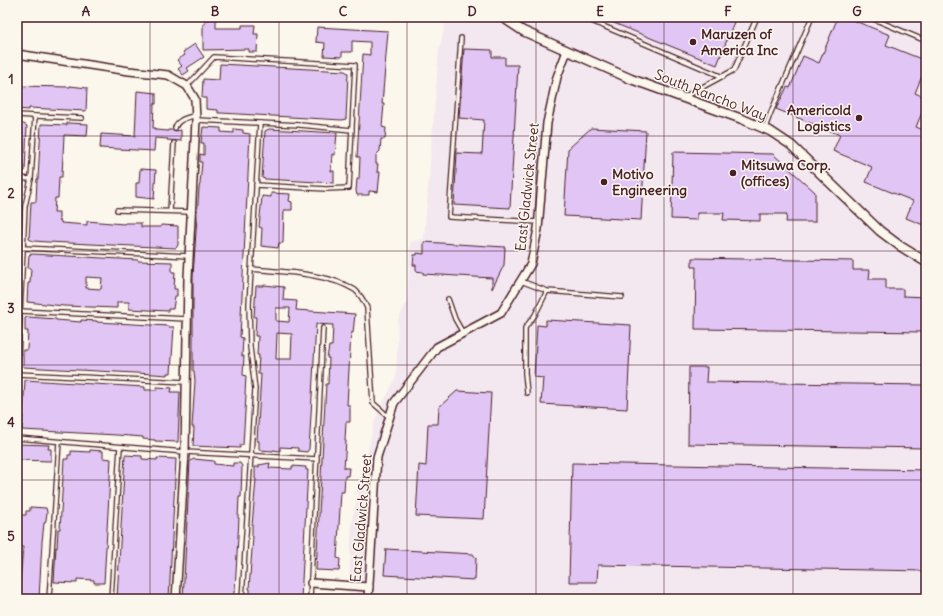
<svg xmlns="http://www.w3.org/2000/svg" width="943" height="616" viewBox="0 0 943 616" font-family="Delius,sans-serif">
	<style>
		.built { fill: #f3e8ef }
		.building { fill: #e1c6f5; stroke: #4a1f2b; fill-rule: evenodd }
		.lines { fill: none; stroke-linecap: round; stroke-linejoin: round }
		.service-casing { stroke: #4a1f2b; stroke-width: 6 }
		.minor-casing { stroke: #4a1f2b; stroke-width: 10 }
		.tertiary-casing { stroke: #4a1f2b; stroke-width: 11 }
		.service { stroke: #fbf7ec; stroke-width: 3.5 }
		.minor { stroke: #fbf7ec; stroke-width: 7 }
		.tertiary { stroke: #fbf7ec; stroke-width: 8 }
		.grid { fill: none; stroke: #4a1f2b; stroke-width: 1; stroke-opacity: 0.55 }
		.poi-dot { fill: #4a1f2b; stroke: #fbf7ec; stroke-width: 1.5 }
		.labels { text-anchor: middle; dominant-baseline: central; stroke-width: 3; stroke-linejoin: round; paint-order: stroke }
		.poi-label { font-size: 14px; font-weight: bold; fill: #4a1f2b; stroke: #fbf7ec; text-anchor: start }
		.street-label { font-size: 14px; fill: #4a1f2b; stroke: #fbf7ec }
		.neatline { fill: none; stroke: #4a1f2b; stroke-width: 1.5 }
		.grid-label { font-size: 13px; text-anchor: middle; font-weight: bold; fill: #4a1f2b }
	</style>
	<rect width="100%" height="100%" fill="#fbf7ec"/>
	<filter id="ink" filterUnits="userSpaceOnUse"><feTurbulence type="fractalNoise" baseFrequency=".025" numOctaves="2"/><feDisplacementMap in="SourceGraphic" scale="8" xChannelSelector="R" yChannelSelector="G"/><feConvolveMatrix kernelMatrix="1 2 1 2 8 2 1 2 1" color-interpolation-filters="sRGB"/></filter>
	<g filter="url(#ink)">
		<polygon class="built" points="450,17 926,17 926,599 348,599 352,520 375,420 396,377 398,320 407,302 410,242 424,239 439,50 445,25"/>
		<g class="building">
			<polygon points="599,17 736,17 717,65"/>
			<polygon points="838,17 845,17 890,35 886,45 926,61 926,66 915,93 926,98 926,103 916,127 926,131 926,226 906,218 913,201 866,182 872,167 833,151 840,135 776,109 787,87 790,88 803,56 819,63"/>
			<polygon points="216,19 216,28 242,28 242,25 255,25 254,34 258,34 257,52 249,52 249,49 203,50 203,24 205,24 205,20"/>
			<polygon points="317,27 388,31 382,104 384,104 382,127 386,128 385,139 381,139 380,151 376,155 376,164 378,164 377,172 380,172 378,192 369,191 369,195 357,195 356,191 357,179 359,179 360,157 357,157 363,54 370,55 370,42 352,41 352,52 342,52 342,57 324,56 325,43 316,42"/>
			<polygon points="195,44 204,57 187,68 189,71 183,75 178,69 182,66 177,60 185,55 183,52"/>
			<polygon points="464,49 492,50 492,57 505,57 505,65 518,65 510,208 454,205 457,153 482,154 484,120 459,118"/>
			<polygon points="220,64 345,71 348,73 346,119 342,120 221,113 218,113 218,110 206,109 206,98 202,98 203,79 219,80"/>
			<polygon points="17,86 70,87 70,86 87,88 86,111 29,108 29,110 17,109"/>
			<polygon points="137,91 156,93 156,104 154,104 153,128 156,128 156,130 168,131 168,130 172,130 175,131 181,130 181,141 167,140 168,139 155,138 154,151 100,148 101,134 135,136"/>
			<polygon points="67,123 88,124 87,136 64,135 62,175 62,177 59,177 58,198 55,198 54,212 59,212 59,220 61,221 61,223 87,225 87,221 124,224 125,223 141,223 141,227 161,227 161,225 178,226 178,245 176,248 48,242 33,241 29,239 31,202 36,202 37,179 38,179 41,124 67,125"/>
			<polygon points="17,124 24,124 27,126 25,171 21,172 17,172"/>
			<polygon points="203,127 221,128 221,132 234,133 234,129 243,130 243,133 250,134 240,337 243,338 242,356 244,356 243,375 246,376 245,394 246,395 243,445 240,445 240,448 193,446 194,427 192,427 195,381 194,371 193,371 193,276 199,188 200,184 202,162 200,162 200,154 204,155 204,143 201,143"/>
			<polygon points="591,128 646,131 641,220 564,216 568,149"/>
			<polygon points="269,129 337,133 335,155 332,154 331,171 334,171 334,183 265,179 262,178 265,131"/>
			<polygon points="673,152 773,154 815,192 815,222 786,222 787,214 760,214 760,221 723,220 724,213 697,213 697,220 671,219"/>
			<polygon points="140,169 156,170 154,199 136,197 136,183 139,183"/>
			<polygon points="271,193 290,194 289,201 292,202 292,210 284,210 283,243 279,243 278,248 261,246 262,228 259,227 262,196 271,197"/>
			<polygon points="424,242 505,247 504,265 492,289 492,278 423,274 423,272 416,271 416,265 413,265 414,255 417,255 417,253 424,254"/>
			<path d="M32 254 138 260V261L172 262V272H175L174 289H177V296H175L173 309H168V311L129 309V302H117V308L64 306 27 302 28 283H30L31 268H28L29 255ZM86 277 102 278 101 289 86 288Z"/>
			<polygon points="692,258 853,261 853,270 870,270 869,279 886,279 886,289 903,289 903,296 926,297 926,332 695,329 696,267 692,267"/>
			<path d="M264 285 284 287 283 300 297 301 296 310 355 314 353 333H351L347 405H350V422H346L345 441H346L344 468H349L348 476H345L344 492H341L337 558 340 559 339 571 316 570 326 384H328L329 358H327L329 346H332L333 325 316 324 310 433 309 449 307 452 298 451V448L280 447V451L273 450V451L259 450V441H257L261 374H258L259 355H257L258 336H255L256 317H254L256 286H264ZM276 308H290L289 322 276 321ZM277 333 292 334 291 359H276Z"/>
			<polygon points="28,317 56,319 56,320 81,322 81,320 97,321 97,322 169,326 169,327 174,327 171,373 167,373 167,375 154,374 23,367 23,350 27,350 28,331 25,331 25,318"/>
			<polygon points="546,320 631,325 627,409 541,404 543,378 534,377 537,325 546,326"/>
			<polygon points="689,367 707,367 706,382 926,385 926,448 688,444"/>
			<polygon points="25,380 145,387 145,390 157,390 157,387 172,388 171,392 180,392 178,442 155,441 155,440 143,439 143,437 117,435 22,430"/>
			<polygon points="457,391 491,393 484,519 416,516 419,465 426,466 428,424 438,424 439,407"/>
			<polygon points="17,444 49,445 48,449 51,449 51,461 17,460"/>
			<polygon points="90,450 103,451 103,458 111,459 104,583 94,583 94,580 77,579 77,583 54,582 56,547 57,548 58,529 60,529 64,459 68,459 68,455 71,455 71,451 90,452"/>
			<polygon points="125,455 142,456 142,459 157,460 157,458 176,459 169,599 117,599"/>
			<polygon points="194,459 214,461 214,464 233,466 233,463 240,463 242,466 241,497 239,497 238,518 239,518 235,591 234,591 234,599 183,599 190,461"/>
			<polygon points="270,463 269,468 292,469 292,466 306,467 306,470 308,470 301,599 250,599 250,589 249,589 253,536 252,536 252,526 256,479 255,479 255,467 259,467 259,465"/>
			<polygon points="572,463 926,470 926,571 598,565 597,582 569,582"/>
			<polygon points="30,507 46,508 47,512 46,520 45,523 44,523 42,542 39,599 26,598 26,595 19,595 23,547 19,547 19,543 17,542 17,515 26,515 26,511 30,511"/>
			<polygon points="386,549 473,554 476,558 475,580 384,575"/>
		</g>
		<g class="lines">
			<defs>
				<g id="service">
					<polyline points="582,17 723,77"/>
					<polyline points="869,17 926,41"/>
					<polyline points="461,38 449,217 538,222"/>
					<polyline points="187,86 214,57 355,65 349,188 326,189 256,185"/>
					<polyline points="684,97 734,70 757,17"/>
					<polyline points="17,115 35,116 31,179 25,206 17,382"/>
					<polyline points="35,116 82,118"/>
					<polyline points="196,120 300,125 352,130"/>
					<path d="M175 128C177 119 188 118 196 115"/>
					<polyline points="765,128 771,112 812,17"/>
					<polyline points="17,178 31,179"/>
					<polyline points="117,210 191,212"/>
					<polyline points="170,211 174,143"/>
					<polyline points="23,248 189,256"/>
					<path d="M251 269C282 272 329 273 355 290 361 295 364 301 367 308L373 403 389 417"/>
					<polyline points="521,281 547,291 622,297"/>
					<polyline points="448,299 455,319 463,333"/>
					<polyline points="20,311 187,319"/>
					<polyline points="17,374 186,382"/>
					<polyline points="527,393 525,373 525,328 535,315 547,291"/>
					<polyline points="17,438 185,452 317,459"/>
					<polyline points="49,599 59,442"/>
					<polyline points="111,599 120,447"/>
					<polyline points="242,599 255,389 250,347 249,304 260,123"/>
					<polyline points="310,599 323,328"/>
				</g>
				<g id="minor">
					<polyline points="17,54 129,71 168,75 187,86 195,99 196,120 188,278 185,452 176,599"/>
					<polyline points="311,583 369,587"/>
					<polyline points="368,599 377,457 394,403 437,347 501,313 531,264 538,229 547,123 557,77 567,51"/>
				</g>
				<polyline id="tertiary" points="502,17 523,31 631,79 742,119 770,131 791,145 880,231 900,246 926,262"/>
			</defs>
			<use href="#service" class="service-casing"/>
			<use href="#minor" class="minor-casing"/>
			<use href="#tertiary" class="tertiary-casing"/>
			<use href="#service" class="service"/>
			<use href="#minor" class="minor"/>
			<use href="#tertiary" class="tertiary"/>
		</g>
	</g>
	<path class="grid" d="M150 17V599M279 17V599M407 17V599M536 17V599M664 17V599M793 17V599M17 136H926M17 251H926M17 365H926M17 480H926"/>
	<g class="poi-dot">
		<circle cx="693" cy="42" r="4"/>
		<circle cx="859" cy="118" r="4"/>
		<circle cx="733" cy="173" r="4"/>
		<circle cx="604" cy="182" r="4"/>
	</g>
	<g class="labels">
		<g class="poi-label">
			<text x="701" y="34">Maruzen of<tspan x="701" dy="16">America Inc</tspan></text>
			<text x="851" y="110" text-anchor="end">Americold<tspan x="851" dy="16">Logistics</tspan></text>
			<text x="741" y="165">Mitsuwa Corp.<tspan x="741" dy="16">(offices)</tspan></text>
			<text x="612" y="174">Motivo<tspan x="612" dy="16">Engineering</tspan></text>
		</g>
		<g class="street-label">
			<text transform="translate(711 95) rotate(21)">South Rancho Way</text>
			<text transform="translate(527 187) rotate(-84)">East Gladwick Street</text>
			<text transform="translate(361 518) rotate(-85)">East Gladwick Street</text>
		</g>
	</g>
	<rect width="943" height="616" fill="none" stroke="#fbf7ec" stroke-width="44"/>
	<rect x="22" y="22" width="899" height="572" class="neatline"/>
	<g class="grid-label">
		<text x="86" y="16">A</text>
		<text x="215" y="16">B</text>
		<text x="343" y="16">C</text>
		<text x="472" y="16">D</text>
		<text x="600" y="16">E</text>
		<text x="728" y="16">F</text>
		<text x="857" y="16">G</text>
		<text x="11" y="84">1</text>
		<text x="11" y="198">2</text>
		<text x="11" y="313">3</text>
		<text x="11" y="427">4</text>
		<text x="11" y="541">5</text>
	</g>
</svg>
